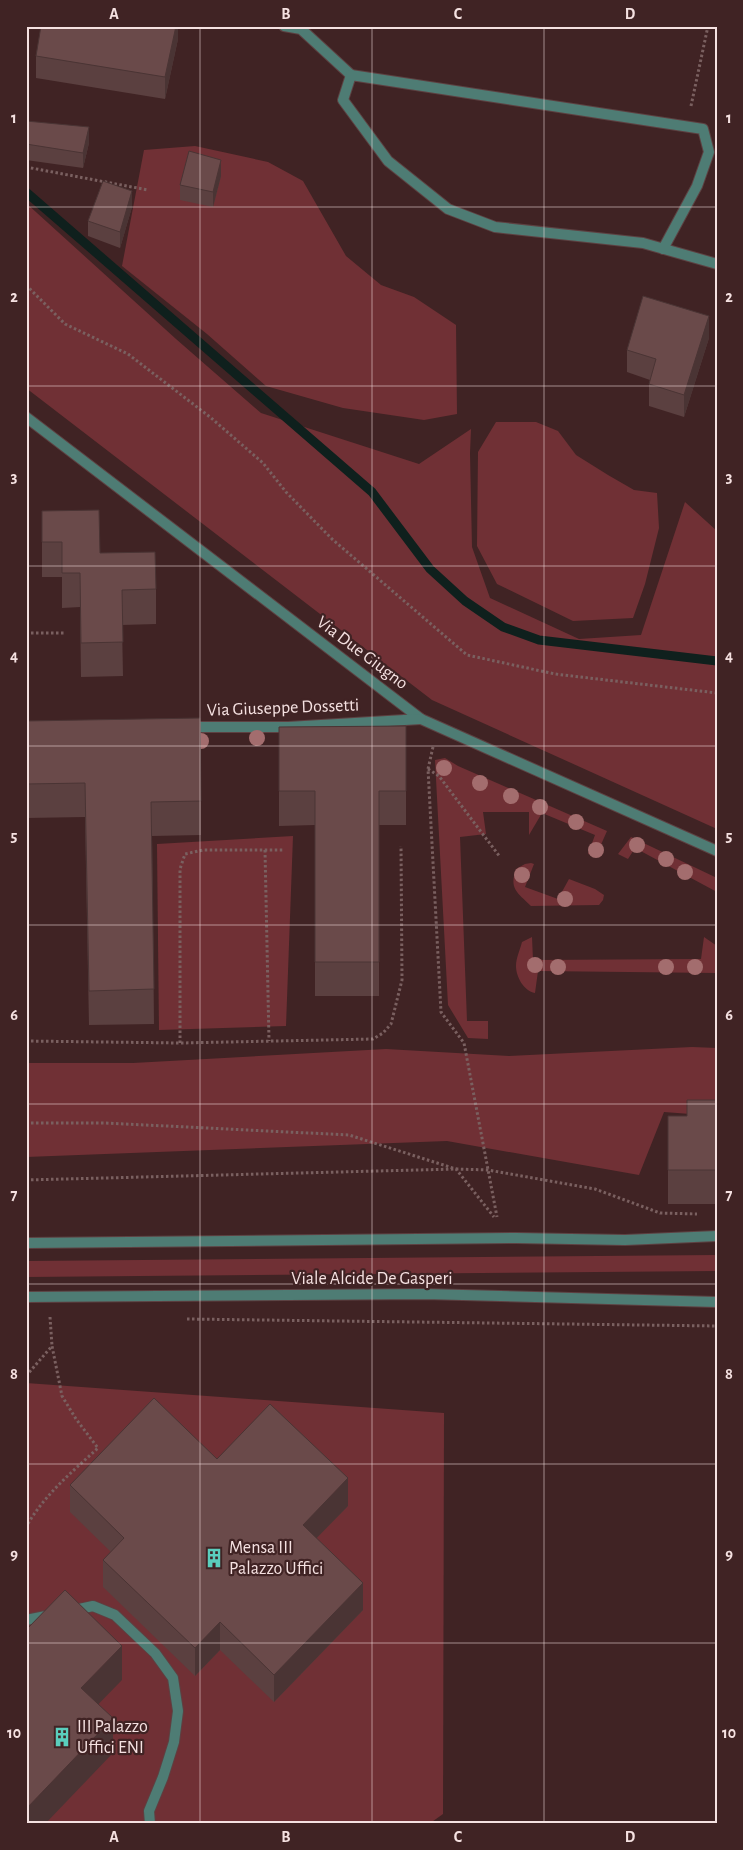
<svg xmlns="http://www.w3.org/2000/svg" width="743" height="1850" viewBox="0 0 743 1850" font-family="'Alegreya Sans',sans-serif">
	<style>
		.green { fill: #703035 }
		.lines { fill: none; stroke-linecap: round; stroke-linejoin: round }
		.stream { stroke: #0f201d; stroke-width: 9 }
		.service-casing { stroke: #5d4142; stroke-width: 12 }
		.pedestrian-casing { stroke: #5d4142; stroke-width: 12 }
		.minor-casing { stroke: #5d4142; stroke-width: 12 }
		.tertiary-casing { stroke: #5d4142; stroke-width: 12 }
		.path { stroke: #7a6060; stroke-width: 3; stroke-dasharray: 2.5 2.5; stroke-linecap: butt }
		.service { stroke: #4e7c74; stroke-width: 10 }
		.pedestrian { stroke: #4e7c74; stroke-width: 10 }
		.minor { stroke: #4e7c74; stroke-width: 10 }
		.tertiary { stroke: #4e7c74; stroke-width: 10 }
		.tree { fill: #a36d6e }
		.wall { fill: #5b4040 }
		.shaded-wall { fill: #4a3434 }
		.building { fill: #6a4a4a; stroke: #4a3434 }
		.grid { fill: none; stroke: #f5e1e1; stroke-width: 1; stroke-opacity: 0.55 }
		.labels { text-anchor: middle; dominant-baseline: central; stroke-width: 4.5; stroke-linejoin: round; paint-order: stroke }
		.street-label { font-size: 18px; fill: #f5e1e1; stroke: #402324 }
		.poi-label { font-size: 18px; fill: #f5e1e1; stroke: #402324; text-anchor: start }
		.neatline { fill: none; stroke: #f5e1e1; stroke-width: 2 }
		.grid-label { font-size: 16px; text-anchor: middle; font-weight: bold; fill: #f5e1e1 }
	</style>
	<rect width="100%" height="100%" fill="#402324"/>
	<g class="green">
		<polygon points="195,146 268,162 303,181 346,256 381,285 414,297 456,325 457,414 424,420 343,408 266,386 207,334 122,266 144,150"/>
		<polygon points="26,203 176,339 261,413 419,464 471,429 470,453 472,547 490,598 579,639 641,635 685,502 717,531 717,829 432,700 26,388"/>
		<polygon points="496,422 536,422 558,431 576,455 608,475 634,490 657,493 659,528 645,584 633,618 573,621 497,584 477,546 478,452"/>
		<polygon points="445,758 458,766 607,831 596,856 588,854 595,835 542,813 529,835 529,812 483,812 486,834 460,837 467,1021 488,1021 488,1039 468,1038 448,1005 435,760"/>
		<polygon points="293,836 286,1026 159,1030 157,844"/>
		<polygon points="631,837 717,878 717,892 635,848 628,859 618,854"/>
		<path d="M531 863 534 864 525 887 558 899 569 879 595 889 604 895 603 900 599 905 531 906C517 892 509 889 516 869L525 864Z"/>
		<path d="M532 937 533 960 701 959 704 937 717 946V973L538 971 535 993C524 991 516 977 516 966 516 958 520 950 522 942Z"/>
		<polygon points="692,1047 717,1048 717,1116 664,1112 639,1175 447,1141 26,1157 26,1063 133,1063 386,1049 509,1056"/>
		<polygon points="717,1255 717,1271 26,1277 26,1261"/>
		<polygon points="26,1383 444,1413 443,1814 429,1824 26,1824"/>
	</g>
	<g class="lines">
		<polyline class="stream" points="26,192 372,492 430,569 465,601 503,627 539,640 717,661"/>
		<defs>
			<g id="service">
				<polyline points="284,26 301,29 351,75"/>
				<polyline points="663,249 697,186 709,152 703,129 351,75 343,100 388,161 448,209 495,227 643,243 717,264"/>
			</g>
			<g id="pedestrian">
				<polyline points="70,1611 93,1606 115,1615 155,1653 173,1678 178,1711 174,1742 163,1777 149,1811 150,1824"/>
				<polyline points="26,1620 51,1615"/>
			</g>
			<g id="minor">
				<polyline points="26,417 421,719 717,851"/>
				<polyline points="187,727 288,727 421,719"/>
			</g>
			<g id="tertiary">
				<polyline points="26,1243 516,1238 625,1240 717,1236"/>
				<polyline points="26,1297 425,1294 717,1302"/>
			</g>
		</defs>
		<use href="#service" class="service-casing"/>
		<use href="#pedestrian" class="pedestrian-casing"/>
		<use href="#minor" class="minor-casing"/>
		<use href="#tertiary" class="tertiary-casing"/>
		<g class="path">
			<polyline points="691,106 708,26"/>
			<polyline points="26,167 148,190"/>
			<polyline points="26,285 65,324 128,354 210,417 263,463 286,492 332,539 467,655 555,674 717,693"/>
			<polyline points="26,633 65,633"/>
			<polyline points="433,747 428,769 441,1012 464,1043 497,1217"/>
			<polyline points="428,769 439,776 500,857"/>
			<polyline points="265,850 269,1041"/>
			<polyline points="26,1041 180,1043 373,1039 383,1033 391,1024 402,980 401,846"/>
			<polyline points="180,1043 180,869 185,854 203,850 283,850"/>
			<polyline points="26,1123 105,1123 349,1135 456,1169 494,1217"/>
			<polyline points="26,1180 456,1169 488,1170 595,1189 660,1213 697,1214"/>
			<polyline points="50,1317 52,1346"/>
			<polyline points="187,1319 717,1326"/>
			<path d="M26 1376 52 1346 62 1396 76 1419 98 1448C72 1472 44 1495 26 1527"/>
		</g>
		<use href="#service" class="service"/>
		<use href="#pedestrian" class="pedestrian"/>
		<use href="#minor" class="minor"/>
		<use href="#tertiary" class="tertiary"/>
	</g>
	<g class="tree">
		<circle cx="257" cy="738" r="8"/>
		<circle cx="201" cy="741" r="8"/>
		<circle cx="444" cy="768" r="8"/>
		<circle cx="480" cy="783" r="8"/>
		<circle cx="511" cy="796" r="8"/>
		<circle cx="540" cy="807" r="8"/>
		<circle cx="576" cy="822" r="8"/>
		<circle cx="637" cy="845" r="8"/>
		<circle cx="596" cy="850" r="8"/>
		<circle cx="666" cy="859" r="8"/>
		<circle cx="685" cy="872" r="8"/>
		<circle cx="522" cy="875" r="8"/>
		<circle cx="565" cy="899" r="8"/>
		<circle cx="535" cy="965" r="8"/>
		<circle cx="558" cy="967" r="8"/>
		<circle cx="666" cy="967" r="8"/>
		<circle cx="695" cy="967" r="8"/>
	</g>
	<g class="wall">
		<polygon points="178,26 178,39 165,99 36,78 36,56"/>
		<polygon points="26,121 89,143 83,168 26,160"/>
		<polygon points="221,176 213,207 180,200 180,185"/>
		<polygon points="132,207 120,248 88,236 88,221"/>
		<polygon points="709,338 684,417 649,406 649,384 650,380 627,372 627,350"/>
		<polygon points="42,511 100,553 156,589 156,624 122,625 123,676 81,677 80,607 62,608 62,577 42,577"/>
		<polygon points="26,721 201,801 201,835 152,836 154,1024 89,1025 85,817 26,818"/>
		<polygon points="406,726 406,825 379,825 379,996 315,996 315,825 279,826 279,727"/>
		<polygon points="717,1100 717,1204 668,1204 668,1116 687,1116"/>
		<polygon points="217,1459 348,1506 316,1538 363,1610 274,1702 220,1650 195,1676 103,1587 103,1560 111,1552 70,1512 70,1485"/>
	</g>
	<g class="shaded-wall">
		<polygon points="176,26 178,26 178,39 165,99 165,77"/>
		<polygon points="89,127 89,143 83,168 83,153"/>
		<polygon points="221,160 221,176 213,207 213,192"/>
		<polygon points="132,191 132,207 120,248 120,232"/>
		<polygon points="709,316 709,338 684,417 684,395"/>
		<polygon points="348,1478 348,1506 303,1552 303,1525"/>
		<polygon points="363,1583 363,1610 274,1702 274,1675"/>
		<polygon points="220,1622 220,1650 195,1676 195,1648"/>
		<polygon points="122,1646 122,1680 81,1722 81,1688"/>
		<polygon points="113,1718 113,1753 45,1824 26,1824 26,1809"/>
	</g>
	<g class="building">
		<polygon points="41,26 176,26 165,77 36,56"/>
		<polygon points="26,121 89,127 83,153 26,144"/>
		<polygon points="189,151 221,160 213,192 180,185"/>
		<polygon points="103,181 132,191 120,232 88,221"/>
		<polygon points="643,296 709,316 684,395 649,384 656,359 627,350"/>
		<polygon points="99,510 100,553 155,552 156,589 122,590 123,642 81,643 80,573 62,573 62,542 42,542 42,511"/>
		<polygon points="200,718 201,801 151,802 154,989 89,991 85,783 26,784 26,721"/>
		<polygon points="406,726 406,791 379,791 379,962 315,962 315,791 279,791 279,727"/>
		<polygon points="687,1100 717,1100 717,1170 668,1170 668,1116 687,1116"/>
		<polygon points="154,1398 217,1459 270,1404 348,1478 303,1525 363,1583 274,1675 220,1622 195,1648 103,1560 124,1538 70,1485"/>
		<polygon points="65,1590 122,1646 81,1688 113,1718 26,1809 26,1630"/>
	</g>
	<path class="grid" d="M200 26V1824M372 26V1824M544 26V1824M26 207H717M26 386H717M26 566H717M26 746H717M26 925H717M26 1104H717M26 1284H717M26 1464H717M26 1643H717"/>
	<defs>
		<symbol id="building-bare" viewBox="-9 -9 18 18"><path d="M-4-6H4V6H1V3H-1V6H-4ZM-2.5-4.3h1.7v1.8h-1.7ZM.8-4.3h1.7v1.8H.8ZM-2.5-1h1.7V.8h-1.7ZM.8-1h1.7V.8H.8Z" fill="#5acebd" stroke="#402324" stroke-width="2.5" paint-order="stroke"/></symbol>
	</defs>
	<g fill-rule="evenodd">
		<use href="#building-bare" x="200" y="1544" width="28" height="28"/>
		<use href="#building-bare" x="48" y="1723" width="28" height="28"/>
	</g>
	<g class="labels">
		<g class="street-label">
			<text transform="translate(362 653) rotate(37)">Via Due Giugno</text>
			<text transform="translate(283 708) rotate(-2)">Via Giuseppe Dossetti</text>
			<text x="372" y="1279">Viale Alcide De Gasperi</text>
		</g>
		<g class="poi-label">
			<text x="229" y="1548">Mensa III<tspan x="229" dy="21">Palazzo Uffici</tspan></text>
			<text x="77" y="1727">III Palazzo<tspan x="77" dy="21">Uffici ENI</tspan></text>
		</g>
	</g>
	<rect width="743" height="1850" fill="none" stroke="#402324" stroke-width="55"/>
	<rect x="28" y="28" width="688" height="1794" class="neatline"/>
	<g class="grid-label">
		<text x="114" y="19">A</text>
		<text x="286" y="19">B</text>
		<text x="458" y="19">C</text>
		<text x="630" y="19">D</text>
		<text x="14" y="123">1</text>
		<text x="729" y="123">1</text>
		<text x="14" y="302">2</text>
		<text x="729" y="302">2</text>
		<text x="14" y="482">3</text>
		<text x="729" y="482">3</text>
		<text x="14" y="661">4</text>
		<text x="729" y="661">4</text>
		<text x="14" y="841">5</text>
		<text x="729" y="841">5</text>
		<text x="14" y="1020">6</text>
		<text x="729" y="1020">6</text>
		<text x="14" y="1200">7</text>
		<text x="729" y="1200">7</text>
		<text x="14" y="1379">8</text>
		<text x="729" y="1379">8</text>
		<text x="14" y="1559">9</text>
		<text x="729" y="1559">9</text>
		<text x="14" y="1738">10</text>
		<text x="729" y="1738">10</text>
		<text x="114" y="1842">A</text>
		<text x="286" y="1842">B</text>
		<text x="458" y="1842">C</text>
		<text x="630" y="1842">D</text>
	</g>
</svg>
